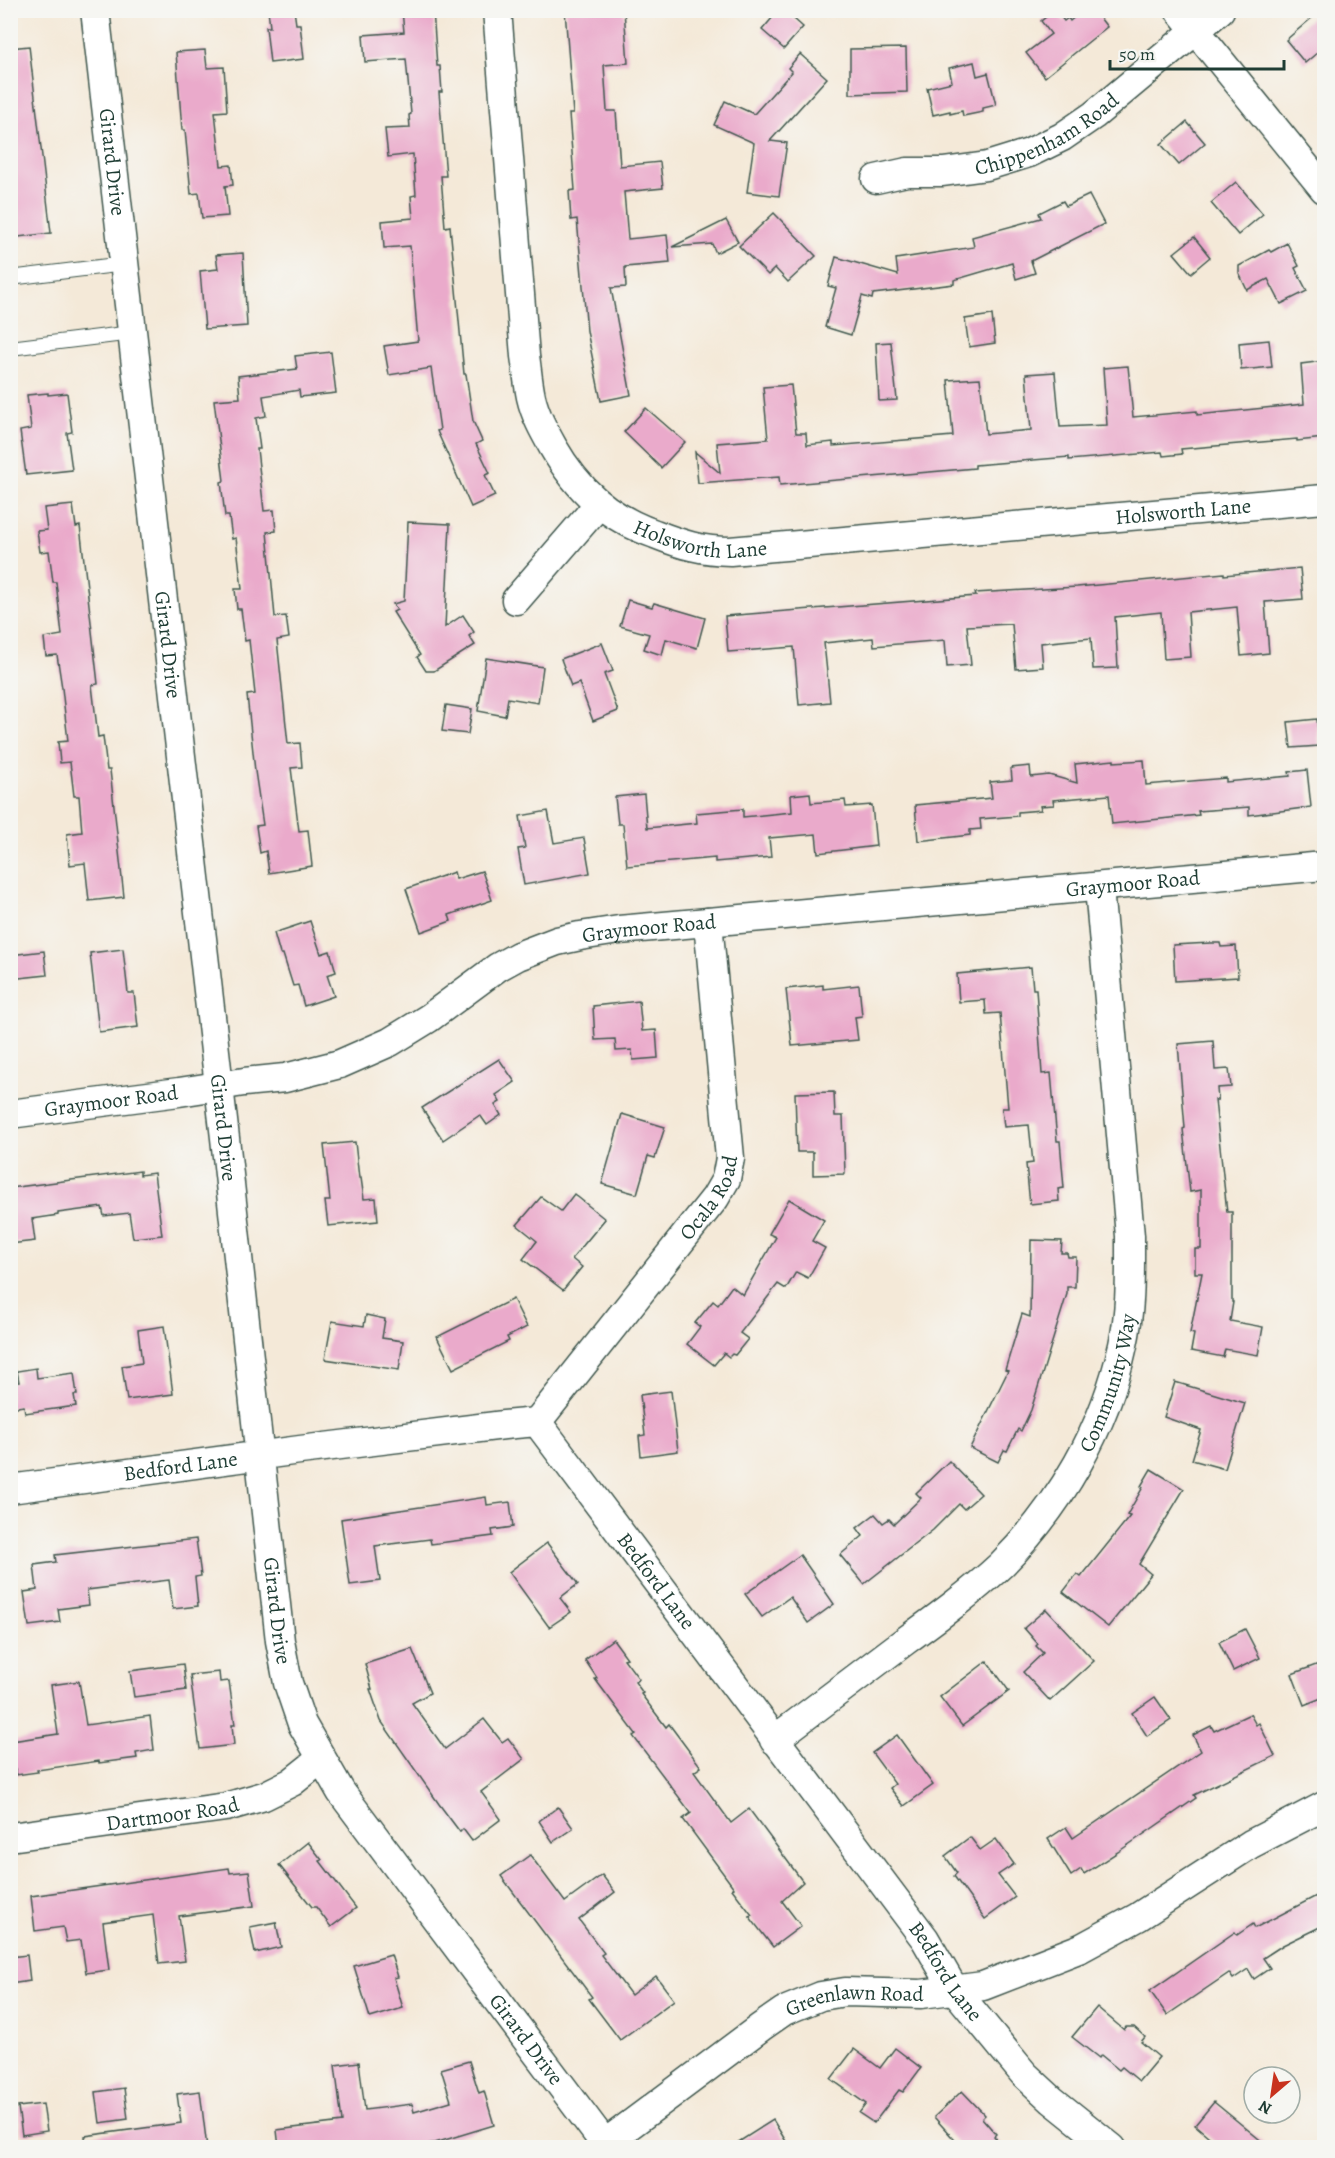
<svg xmlns="http://www.w3.org/2000/svg" width="1335" height="2158" viewBox="0 0 1335 2158" font-family="Alegreya,serif">
	<style>
		.building { fill: #eaaacb }
		.lines { fill: none; stroke-linecap: round; stroke-linejoin: round }
		.service-casing { stroke: #3f574d; stroke-width: 16 }
		.minor-casing { stroke: #3f574d; stroke-width: 31 }
		.service { stroke: #fff; stroke-width: 14 }
		.minor { stroke: #fff; stroke-width: 28 }
		.labels { text-anchor: middle; dominant-baseline: central; stroke-width: 4.5; stroke-linejoin: round; paint-order: stroke }
		.street-label { font-size: 21px; fill: #1f3d34; stroke: #f6f6f2 }
	</style>
	<rect width="100%" height="100%" fill="#f6f6f2"/>
	<filter id="ink" filterUnits="userSpaceOnUse"><feTurbulence type="fractalNoise" baseFrequency=".0167" numOctaves="2"/><feDisplacementMap in="SourceGraphic" scale="12" xChannelSelector="R" yChannelSelector="G"/><feConvolveMatrix kernelMatrix="1 2 1 2 8 2 1 2 1" color-interpolation-filters="sRGB"/></filter>
	<filter id="wash" filterUnits="userSpaceOnUse"><feTurbulence type="fractalNoise" baseFrequency=".008" numOctaves="4" result="noise"/><feDisplacementMap in="SourceGraphic" scale="24" xChannelSelector="R" yChannelSelector="G"/><feGaussianBlur stdDeviation="1.35" result="paint"/><feColorMatrix in="noise" values="0 0 0 0 0 0 0 0 0 0 0 0 0 0 0 0 0 1.4 0 .05"/><feComposite in="paint" operator="in"/></filter>
	<g filter="url(#wash)">
		<rect width="100%" height="100%" fill="#f4e9d8"/>
		<g id="blocks">
			<g class="building">
				<polygon points="268,10 294,10 296,24 300,24 304,59 270,63 266,27 270,27"/>
				<polygon points="402,10 433,10 437,66 440,66 442,92 439,92 446,176 441,176 445,227 450,226 464,374 466,374 473,421 482,441 476,444 490,473 485,475 495,496 471,507 437,431 440,430 431,368 389,375 384,346 418,341 410,246 384,248 382,221 413,218 411,196 416,195 413,154 388,157 385,129 410,128 409,115 411,114 406,59 365,62 363,35 404,32"/>
				<polygon points="565,10 624,10 628,63 604,65 607,111 616,111 620,166 660,162 663,188 624,192 628,239 667,235 670,263 625,267 626,287 611,288 631,395 601,401 587,331 577,219 571,220 569,191 575,190 569,114 573,114"/>
				<polygon points="779,10 784,10 803,27 784,49 762,30"/>
				<polygon points="1055,10 1064,21 1068,18 1070,21 1083,10 1094,10 1107,27 1045,77 1026,53 1051,34 1041,21"/>
				<polygon points="1321,10 1324,10 1324,47 1305,63 1286,40"/>
				<polygon points="29,46 51,233 10,238 10,48"/>
				<polygon points="906,48 907,92 850,94 850,49"/>
				<polygon points="205,50 207,68 224,67 227,111 215,112 221,166 231,165 233,185 225,186 228,216 202,218 199,193 191,194 185,130 182,130 176,52"/>
				<polygon points="800,54 827,78 770,141 787,143 779,196 747,192 754,143 714,125 725,101 754,114 792,72 788,68"/>
				<polygon points="974,62 977,76 988,73 996,105 983,108 983,112 963,116 962,111 950,114 950,111 933,115 927,88 952,82 949,68"/>
				<polygon points="1187,122 1205,143 1179,165 1161,144"/>
				<polygon points="1236,182 1263,214 1238,235 1211,203"/>
				<polygon points="1089,195 1104,224 1031,261 1035,273 1016,279 1012,263 954,280 954,284 873,294 872,299 862,296 851,335 825,327 836,288 828,286 836,257 898,275 896,259 974,247 972,237 1041,218 1039,213 1063,201 1066,206"/>
				<polygon points="774,213 816,256 788,282 775,268 768,275 739,246"/>
				<polygon points="726,220 738,242 716,253 712,244 672,247"/>
				<polygon points="1194,237 1210,257 1191,273 1174,253"/>
				<polygon points="1287,243 1299,266 1295,268 1307,291 1281,304 1268,279 1247,290 1239,273 1239,266 1269,250 1271,252"/>
				<polygon points="243,253 247,326 205,329 200,271 218,269 216,255"/>
				<polygon points="992,315 995,343 969,347 965,319"/>
				<polygon points="1269,340 1272,367 1241,370 1239,343"/>
				<polygon points="891,342 897,400 879,401 876,343"/>
				<polygon points="331,352 336,393 300,397 299,390 263,396 266,416 256,418 260,449 257,449 264,511 274,510 276,531 267,532 275,617 286,616 289,638 277,640 288,744 300,743 302,767 291,768 299,831 308,830 312,866 269,873 266,851 260,853 256,826 263,825 255,771 247,695 255,694 249,640 245,641 241,609 237,609 235,589 242,589 236,538 232,539 229,516 225,516 221,482 224,481 214,400 240,398 238,376 297,369 295,356"/>
				<polygon points="1324,361 1324,438 1297,441 1297,439 1181,449 1182,454 1163,456 1162,452 1069,460 1069,457 975,465 975,468 780,485 779,477 698,483 695,452 720,473 717,443 768,439 763,387 791,385 796,433 806,433 807,445 833,442 833,446 953,436 948,380 980,378 986,434 1031,430 1026,374 1055,372 1060,427 1107,425 1103,368 1128,366 1133,417 1197,411 1197,415 1304,404 1301,364"/>
				<polygon points="48,393 48,395 67,393 72,432 67,433 72,470 26,475 20,431 31,429 27,395"/>
				<polygon points="646,408 685,442 661,468 624,432"/>
				<polygon points="73,505 76,527 80,526 98,684 92,685 98,737 103,736 107,770 110,770 124,897 89,901 85,863 70,865 67,834 82,832 79,796 74,796 70,762 60,763 58,742 68,741 62,688 57,655 46,656 44,638 62,635 56,582 53,582 49,551 40,552 37,531 47,530 44,508"/>
				<polygon points="408,522 450,524 445,627 463,615 474,632 469,636 475,645 434,671 426,671 417,657 420,655 393,612 397,610 393,604 404,601"/>
				<polygon points="1300,568 1303,599 1265,602 1269,653 1241,656 1237,607 1188,612 1191,657 1164,659 1161,612 1115,617 1118,668 1093,669 1091,638 1041,643 1043,667 1016,669 1012,624 967,626 971,665 947,667 945,640 874,646 873,638 824,643 830,702 799,705 794,647 728,652 725,616 976,596 975,593 1077,587 1224,573 1224,575"/>
				<polygon points="628,600 652,607 654,603 705,618 697,648 666,639 662,655 644,649 649,634 620,626"/>
				<polygon points="602,643 613,671 604,674 618,711 593,721 579,683 571,686 561,659"/>
				<polygon points="486,658 543,667 538,703 508,698 505,716 478,711"/>
				<polygon points="446,705 472,709 468,734 442,731"/>
				<polygon points="1317,719 1319,746 1291,748 1288,722"/>
				<polygon points="1114,760 1114,762 1144,760 1146,785 1226,778 1226,782 1290,776 1289,772 1307,770 1311,807 1249,815 1249,807 1198,811 1199,815 1112,824 1109,795 1053,800 1054,805 1040,806 1041,810 1018,812 1018,816 980,819 981,829 970,830 970,835 918,841 915,805 992,798 990,782 1012,780 1011,768 1030,766 1031,777 1049,775 1077,783 1075,764"/>
				<polygon points="810,793 811,803 845,800 846,807 872,805 876,846 818,853 816,834 769,838 771,857 715,862 715,858 627,866 623,824 618,824 615,797 644,794 647,828 697,823 696,813 743,809 743,817 792,812 791,795"/>
				<polygon points="548,811 554,843 584,838 590,873 524,885 518,849 525,848 520,816"/>
				<polygon points="482,871 492,900 449,915 451,921 421,932 406,889 454,872 456,879"/>
				<polygon points="310,921 321,954 330,951 336,972 327,975 334,996 304,1006 298,985 293,986 283,954 280,954 274,933"/>
				<polygon points="1211,943 1220,943 1221,947 1236,946 1238,977 1175,981 1173,945"/>
				<polygon points="123,949 128,993 134,993 138,1027 99,1032 90,953"/>
				<polygon points="44,951 47,975 10,979 10,955"/>
				<polygon points="1031,967 1033,989 1036,989 1042,1074 1051,1073 1057,1141 1060,1141 1064,1188 1058,1189 1059,1201 1030,1204 1026,1164 1033,1163 1029,1125 1004,1127 1002,1108 1008,1108 1000,1013 986,1014 985,1000 959,1002 957,974"/>
				<polygon points="823,985 823,989 859,985 862,1016 855,1017 858,1040 792,1046 786,989"/>
				<polygon points="639,1001 642,1031 656,1030 658,1058 633,1060 632,1050 616,1051 615,1039 595,1040 593,1006"/>
				<polygon points="1213,1041 1215,1070 1229,1069 1231,1087 1217,1088 1218,1100 1215,1100 1227,1212 1232,1212 1232,1302 1233,1302 1230,1321 1263,1327 1258,1355 1225,1349 1223,1357 1191,1351 1194,1334 1190,1333 1202,1273 1195,1273 1195,1249 1201,1249 1201,1190 1190,1192 1183,1129 1185,1128 1178,1044"/>
				<polygon points="499,1059 515,1082 496,1095 500,1102 495,1105 501,1115 487,1125 480,1115 443,1140 422,1108"/>
				<polygon points="834,1092 835,1116 843,1116 845,1174 813,1175 813,1152 797,1152 795,1093"/>
				<polygon points="622,1114 665,1127 655,1158 648,1156 637,1194 602,1184"/>
				<polygon points="355,1142 359,1178 361,1178 364,1199 376,1198 378,1221 328,1226 325,1201 330,1201 324,1145"/>
				<polygon points="140,1171 140,1175 154,1173 162,1235 133,1238 129,1213 104,1216 102,1207 58,1213 58,1215 32,1219 35,1241 10,1244 10,1188"/>
				<polygon points="574,1194 605,1219 572,1259 582,1267 563,1290 523,1259 537,1241 517,1225 541,1197 561,1211"/>
				<polygon points="789,1199 824,1220 812,1241 825,1248 808,1278 796,1272 786,1289 778,1284 740,1333 748,1339 735,1355 732,1354 729,1357 724,1353 714,1365 687,1344 700,1327 695,1323 713,1301 718,1305 732,1286 743,1295 776,1237 769,1234"/>
				<polygon points="1031,1240 1062,1241 1061,1253 1067,1253 1068,1257 1076,1257 1075,1287 1067,1287 1067,1294 1031,1410 1021,1431 1018,1429 1007,1451 1004,1450 998,1462 970,1448 1008,1371 1005,1370 1022,1314 1030,1317"/>
				<polygon points="513,1299 527,1327 507,1337 509,1341 453,1369 437,1337"/>
				<polygon points="366,1315 385,1319 382,1338 403,1341 399,1370 325,1359 332,1321 364,1326"/>
				<polygon points="164,1326 173,1394 127,1400 122,1366 142,1363 138,1330"/>
				<polygon points="36,1368 37,1378 74,1373 77,1395 74,1395 76,1406 25,1413 24,1406 10,1408 10,1383 19,1382 17,1371"/>
				<polygon points="1175,1382 1245,1403 1225,1469 1192,1460 1201,1430 1164,1417"/>
				<polygon points="671,1391 678,1451 641,1456 639,1436 645,1435 640,1395"/>
				<polygon points="949,1461 981,1494 964,1509 959,1504 933,1530 864,1584 840,1555 863,1536 857,1528 875,1514 883,1523 889,1519 894,1524 921,1498 916,1493"/>
				<polygon points="1151,1469 1184,1489 1139,1564 1151,1574 1108,1627 1063,1592 1077,1574 1081,1577 1130,1516 1127,1515 1143,1487 1141,1486"/>
				<polygon points="486,1497 487,1505 510,1502 513,1527 492,1530 493,1536 431,1544 430,1539 375,1546 380,1581 350,1585 341,1519"/>
				<polygon points="196,1539 201,1576 195,1577 198,1606 173,1609 169,1580 87,1590 89,1605 58,1609 60,1622 29,1626 24,1592 37,1590 34,1565 56,1562 55,1555"/>
				<polygon points="547,1543 578,1584 560,1598 571,1612 549,1627 509,1572"/>
				<polygon points="800,1555 834,1604 808,1623 790,1597 762,1617 745,1594"/>
				<polygon points="1046,1609 1094,1661 1050,1701 1023,1672 1043,1653 1036,1646 1038,1644 1024,1628"/>
				<polygon points="1245,1629 1260,1658 1233,1671 1219,1642"/>
				<polygon points="613,1639 627,1658 624,1659 639,1679 635,1682 643,1693 641,1694 666,1727 669,1724 701,1767 694,1772 731,1823 749,1809 803,1882 782,1901 801,1926 773,1947 749,1916 752,1915 732,1889 734,1888 683,1819 691,1813 633,1736 636,1734 595,1679 597,1678 585,1660"/>
				<polygon points="412,1649 430,1693 412,1703 445,1749 484,1719 502,1742 508,1738 524,1759 481,1792 501,1819 472,1841 463,1829 460,1832 439,1804 381,1721 370,1689 372,1689 365,1664"/>
				<polygon points="987,1661 1009,1691 962,1726 940,1697"/>
				<polygon points="1324,1662 1324,1697 1304,1705 1292,1674"/>
				<polygon points="183,1664 186,1690 134,1697 130,1671"/>
				<polygon points="219,1672 220,1682 229,1681 235,1725 232,1725 234,1745 200,1749 190,1675"/>
				<polygon points="79,1681 86,1725 150,1716 154,1750 136,1753 137,1758 99,1763 99,1761 37,1770 38,1772 16,1775 12,1741 58,1734 51,1685"/>
				<polygon points="1155,1697 1171,1720 1147,1736 1132,1713"/>
				<polygon points="1250,1714 1256,1725 1259,1723 1275,1756 1194,1795 1196,1798 1118,1852 1084,1874 1081,1869 1071,1876 1048,1839 1066,1827 1073,1838 1201,1751 1193,1735 1211,1726 1214,1731"/>
				<polygon points="897,1735 933,1785 904,1806 890,1788 895,1784 872,1753"/>
				<polygon points="558,1807 573,1828 553,1842 539,1821"/>
				<polygon points="970,1837 980,1850 996,1839 1014,1864 998,1875 1015,1897 985,1919 954,1876 957,1873 945,1856"/>
				<polygon points="308,1842 322,1860 320,1861 356,1908 331,1927 316,1907 312,1907 279,1865"/>
				<polygon points="530,1855 565,1902 602,1875 615,1892 579,1920 604,1953 601,1955 631,1995 656,1976 674,2000 620,2040 589,1999 592,1997 501,1876"/>
				<polygon points="229,1868 230,1873 249,1871 254,1906 179,1916 185,1961 159,1964 153,1915 103,1922 109,1970 86,1973 81,1940 66,1942 63,1927 35,1931 31,1896"/>
				<polygon points="1324,1892 1324,1925 1283,1945 1263,1958 1270,1968 1254,1979 1248,1969 1233,1979 1229,1973 1167,2015 1150,1991 1235,1932 1237,1935 1253,1924 1255,1928"/>
				<polygon points="276,1922 281,1947 255,1953 250,1927"/>
				<polygon points="27,1955 30,1981 10,1984 10,1957"/>
				<polygon points="391,1955 398,1977 394,1978 403,2008 370,2018 354,1966"/>
				<polygon points="1097,2007 1124,2030 1126,2027 1134,2027 1145,2037 1141,2042 1159,2057 1139,2081 1122,2067 1119,2070 1101,2055 1099,2058 1072,2037"/>
				<polygon points="895,2048 921,2068 903,2092 899,2090 874,2123 859,2113 866,2104 831,2079 854,2049 880,2068"/>
				<polygon points="469,2061 479,2093 484,2091 494,2125 435,2143 396,2147 395,2143 358,2148 279,2148 277,2130 342,2122 335,2065 359,2062 365,2110 412,2104 414,2112 451,2101 441,2069"/>
				<polygon points="124,2088 128,2119 100,2123 96,2092"/>
				<polygon points="200,2091 207,2148 86,2148 85,2136 181,2123 177,2094"/>
				<polygon points="962,2091 985,2115 982,2118 996,2134 994,2136 1004,2148 962,2148 934,2117"/>
				<polygon points="1214,2102 1270,2148 1222,2148 1195,2125"/>
				<polygon points="43,2104 47,2131 22,2135 18,2107"/>
				<polygon points="773,2120 790,2148 729,2148"/>
			</g>
		</g>
	</g>
	<g filter="url(#ink)">
		<use href="#blocks" fill-opacity="0" stroke="#3f574d" stroke-width="1.5"/>
		<g class="lines">
			<defs>
				<g id="service">
					<polyline points="10,278 124,264"/>
					<polyline points="10,348 132,333"/>
				</g>
				<g id="minor">
					<path id="s1" d="M95 10 225 1138 280 1641 288 1683 302 1724 341 1792 608 2148"/>
					<path id="s2" d="M497 10 525 356C527 369 528 383 531 397 535 415 544 431 553 447 578 490 607 517 655 534 680 544 703 551 730 551L1324 499"/>
					<polyline points="1179,10 1324,189"/>
					<path id="s3" d="M876 179 907 172H943L987 166 1029 153 1062 137 1094 115 1220 10"/>
					<polyline points="516,600 599,504"/>
					<path id="s4" d="M10 1114 179 1092 244 1082 285 1078 340 1064 390 1042 429 1018 498 967 518 956 557 941 580 936 619 930 1324 866"/>
					<path id="s5" d="M537 1422 715 1198 726 1179 730 1158 708 922"/>
					<path id="s6" d="M10 1489 300 1450 504 1425 537 1422 925 1939 954 1989 1024 2074 1052 2100 1112 2148"/>
					<path id="s7" d="M774 1740C817 1707 861 1674 905 1641 938 1617 971 1593 1001 1565 1061 1505 1105 1428 1123 1345 1131 1309 1130 1273 1130 1236L1099 888"/>
					<path id="s8" d="M10 1837 226 1807 264 1796 292 1782 321 1759"/>
					<path id="s9" d="M599 2148 761 2027 784 2011 821 1996 845 1992 921 1994 983 1986 1081 1948 1138 1917 1251 1844 1324 1806"/>
				</g>
			</defs>
			<use href="#service" class="service-casing"/>
			<use href="#minor" class="minor-casing"/>
			<use href="#service" class="service"/>
			<use href="#minor" class="minor"/>
		</g>
	</g>
	<g class="labels">
		<g class="street-label">
			<text stroke="none"><textPath href="#s3" startOffset="180">Chippenham Road</textPath></text>
			<text stroke="none"><textPath href="#s1" startOffset="153">Girard Drive</textPath></text>
			<text stroke="none"><textPath href="#s2" startOffset="1113">Holsworth Lane</textPath></text>
			<text stroke="none"><textPath href="#s2" startOffset="627">Holsworth Lane</textPath></text>
			<text stroke="none"><textPath href="#s1" startOffset="639">Girard Drive</textPath></text>
			<text stroke="none"><textPath href="#s4" startOffset="1164">Graymoor Road</textPath></text>
			<text stroke="none"><textPath href="#s4" startOffset="678">Graymoor Road</textPath></text>
			<text stroke="none"><textPath href="#s4" startOffset="102">Graymoor Road</textPath></text>
			<text stroke="none"><textPath href="#s1" startOffset="1125">Girard Drive</textPath></text>
			<text stroke="none"><textPath href="#s5" startOffset="284">Ocala Road</textPath></text>
			<text stroke="none"><textPath href="#s7" startOffset="501">Community Way</textPath></text>
			<text stroke="none"><textPath href="#s6" startOffset="172">Bedford Lane</textPath></text>
			<text stroke="none"><textPath href="#s6" startOffset="730">Bedford Lane</textPath></text>
			<text stroke="none"><textPath href="#s1" startOffset="1611">Girard Drive</textPath></text>
			<text stroke="none"><textPath href="#s8" startOffset="164">Dartmoor Road</textPath></text>
			<text stroke="none"><textPath href="#s6" startOffset="1216">Bedford Lane</textPath></text>
			<text stroke="none"><textPath href="#s9" startOffset="303">Greenlawn Road</textPath></text>
			<text stroke="none"><textPath href="#s1" startOffset="2115">Girard Drive</textPath></text>
		</g>
	</g>
	<rect width="1335" height="2158" fill="none" stroke="#f6f6f2" stroke-width="36"/>
	<g transform="translate(1272 2095) rotate(209)"><circle r="28" fill="#f6f6f2" stroke="#a0aca6" stroke-width="1.5"/>
	<path d="M0-4.5L10 22L0 15L-10 22Z" fill="#c8321e"/>
	<text y="-9" font-size="16" font-weight="bold" text-anchor="middle" fill="#1f3d34">N</text>
	</g>
	<path d="M1110 60v9h174v-9" fill="none" stroke="#1f3d34" stroke-width="3"/>
	<text x="1119" y="60" font-size="18" fill="#1f3d34" stroke="#f6f6f2" stroke-width="4.5" paint-order="stroke">50 m</text>
</svg>
